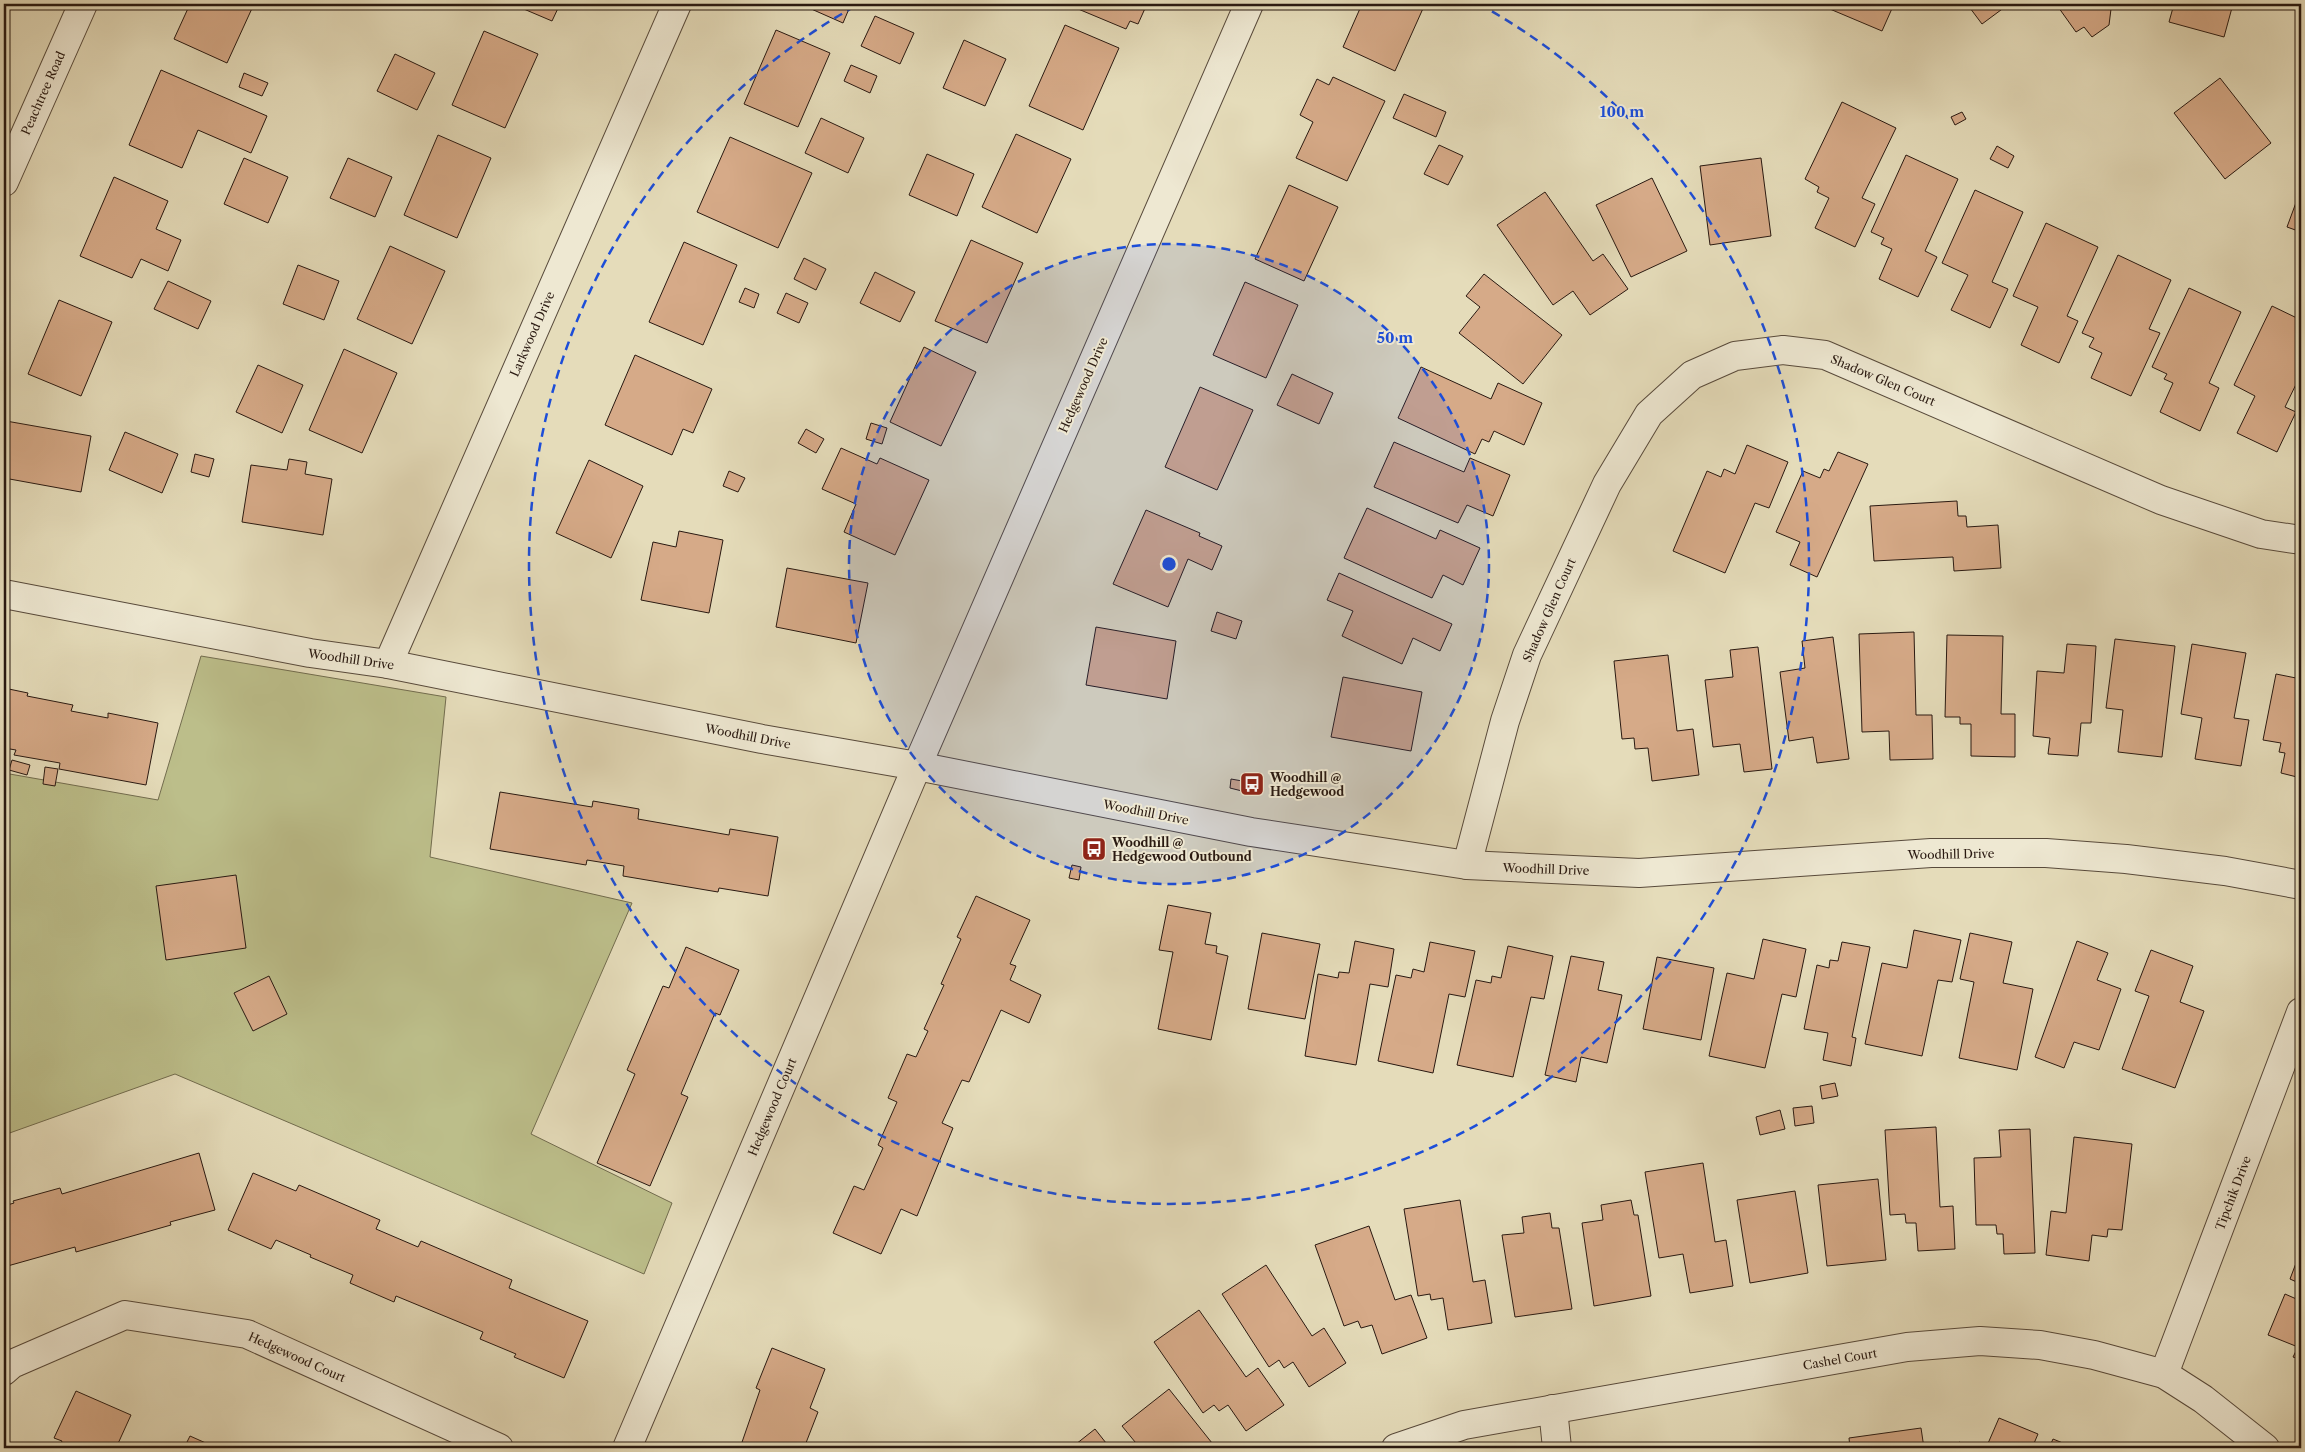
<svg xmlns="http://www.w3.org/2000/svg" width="2305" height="1452" viewBox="0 0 2305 1452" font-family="'Libre Caslon Text',serif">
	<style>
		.green { fill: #bcbe8a; stroke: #726c4e }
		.building { fill: #d6aa88; stroke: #291911 }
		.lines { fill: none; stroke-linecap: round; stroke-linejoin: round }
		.minor-casing { stroke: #584a3b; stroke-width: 30 }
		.minor { stroke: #eee8d2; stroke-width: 28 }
		.ring { fill: none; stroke: #1d4ed8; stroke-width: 2.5; stroke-dasharray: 9 6 }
		.labels { text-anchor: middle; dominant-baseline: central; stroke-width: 4; stroke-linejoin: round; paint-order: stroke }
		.street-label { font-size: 12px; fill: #291911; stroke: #eee8d2 }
		.poi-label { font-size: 12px; font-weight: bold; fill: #291911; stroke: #eee8d2; text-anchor: start }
		.centre { fill: #1d4ed8; stroke: #eee8d2; stroke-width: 2.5 }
		.ring-label { font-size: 15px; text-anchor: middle; font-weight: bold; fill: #1d4ed8; stroke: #eee8d2; stroke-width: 4; stroke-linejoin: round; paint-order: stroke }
	</style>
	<rect width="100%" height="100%" fill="#e5dcba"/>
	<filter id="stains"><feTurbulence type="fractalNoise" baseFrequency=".004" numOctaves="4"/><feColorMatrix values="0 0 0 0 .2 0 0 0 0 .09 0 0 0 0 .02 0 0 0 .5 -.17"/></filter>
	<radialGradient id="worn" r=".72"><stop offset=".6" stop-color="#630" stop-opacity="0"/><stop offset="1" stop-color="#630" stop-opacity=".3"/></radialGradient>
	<polygon class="green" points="201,656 446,697 430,857 632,903 531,1134 672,1203 644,1274 175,1074 4,1135 4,773 158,800"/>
	<g class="building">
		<polygon points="190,4 254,4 227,63 174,39"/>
		<polygon points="453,4 465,4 463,8"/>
		<polygon points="512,4 560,4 552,21"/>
		<polygon points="800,4 851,4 843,23"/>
		<polygon points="1071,4 1147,4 1138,24 1130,21 1126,29 1071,6"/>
		<polygon points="1362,4 1425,4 1395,71 1343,47"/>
		<polygon points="1818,4 1894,4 1882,31"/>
		<polygon points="1967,4 2009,4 1982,24"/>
		<polygon points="2056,4 2119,4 2111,9 2109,25 2092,37 2084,27 2076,32"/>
		<polygon points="2174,4 2233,4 2224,37 2169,22"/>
		<polygon points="875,16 914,33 900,64 861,46"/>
		<polygon points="1065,25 1119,48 1083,130 1029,106"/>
		<polygon points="776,30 830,53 798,127 744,104"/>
		<polygon points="484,31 538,54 505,128 452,105"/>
		<polygon points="964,40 1006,59 985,106 943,88"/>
		<polygon points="395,54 435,73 417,110 377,91"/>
		<polygon points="851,65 877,76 870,93 844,81"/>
		<polygon points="161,70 267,116 251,153 198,130 182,168 129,145"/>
		<polygon points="244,73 268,83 262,96 239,87"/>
		<polygon points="1333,77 1385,101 1347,181 1296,158 1313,122 1300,115 1317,79 1329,85"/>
		<polygon points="2220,78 2271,143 2225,179 2174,113"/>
		<polygon points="1404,94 1446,112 1436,137 1393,118"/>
		<polygon points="1842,102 1896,128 1862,198 1875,204 1855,247 1815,228 1829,198 1817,192 1819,187 1805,179"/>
		<polygon points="1962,112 1966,119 1955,125 1951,117"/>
		<polygon points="821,118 864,138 848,173 805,153"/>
		<polygon points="1016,134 1071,159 1037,233 982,207"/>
		<polygon points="438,135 491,158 457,238 404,215"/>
		<polygon points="730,137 812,173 778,248 697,212"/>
		<polygon points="1439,145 1463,156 1448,185 1424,174"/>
		<polygon points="1997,146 2014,156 2008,168 1990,159"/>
		<polygon points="927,154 974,174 957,216 909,195"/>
		<polygon points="1906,155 1958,179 1925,251 1937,257 1918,297 1879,279 1892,249 1881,244 1884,238 1871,232"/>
		<polygon points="244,158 288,177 268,223 224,204"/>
		<polygon points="348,158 392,177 375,217 330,198"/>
		<polygon points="1761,158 1771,236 1710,245 1700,166"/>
		<polygon points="114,177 168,201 156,229 181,240 168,271 141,259 132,278 80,256"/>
		<polygon points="1652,178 1687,251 1631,277 1596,205"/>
		<polygon points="1289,185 1338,207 1304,281 1255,259"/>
		<polygon points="2301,189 2301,232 2287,227"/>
		<polygon points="1975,190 2023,212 1992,282 2008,289 1990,328 1951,310 1968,275 1942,263"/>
		<polygon points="1545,192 1593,261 1603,254 1628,289 1590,315 1573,291 1553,305 1497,225"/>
		<polygon points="2046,223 2098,247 2067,316 2078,321 2059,363 2021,345 2038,307 2013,296"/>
		<polygon points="971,240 1023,263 987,343 935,321"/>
		<polygon points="684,242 737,265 703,345 649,322"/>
		<polygon points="390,246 445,271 412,344 357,319"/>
		<polygon points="2118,255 2171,280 2149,329 2160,333 2131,396 2091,378 2102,353 2089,347 2094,338 2082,333"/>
		<polygon points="804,258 826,269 816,290 794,279"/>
		<polygon points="298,265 339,281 324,320 283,304"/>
		<polygon points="875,272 915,292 900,322 860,303"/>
		<polygon points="1484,274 1562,335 1523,384 1459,333 1480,307 1466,296"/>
		<polygon points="168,281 211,301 198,329 154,309"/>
		<polygon points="1245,282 1298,305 1266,378 1213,355"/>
		<polygon points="745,288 759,294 754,308 739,302"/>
		<polygon points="2189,288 2241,312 2209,383 2219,388 2200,431 2160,412 2173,383 2164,379 2167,374 2152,367"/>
		<polygon points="786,293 808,303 799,323 777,313"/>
		<polygon points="59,300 112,322 81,396 28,374"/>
		<polygon points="2272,306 2301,320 2301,374 2285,407 2296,412 2277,452 2237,433 2255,396 2234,385"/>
		<polygon points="924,347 976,372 941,446 890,422"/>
		<polygon points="344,349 397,373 362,453 309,430"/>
		<polygon points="635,355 712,389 693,433 683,429 672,455 605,425"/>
		<polygon points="258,365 303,385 282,433 236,412"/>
		<polygon points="1421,367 1491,399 1498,383 1542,403 1524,445 1494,431 1489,442 1482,439 1475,454 1398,418"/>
		<polygon points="1292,374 1333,393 1319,424 1277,405"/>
		<polygon points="1200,387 1253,410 1217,490 1165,467"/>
		<polygon points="6,421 91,436 81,492 4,478 4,436"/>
		<polygon points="871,423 887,428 882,444 866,439"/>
		<polygon points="806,429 824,439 816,453 798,443"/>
		<polygon points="125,432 178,454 162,493 109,470"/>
		<polygon points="1394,442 1464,472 1470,458 1510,475 1493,516 1467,505 1458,523 1374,487"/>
		<polygon points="1747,445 1788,462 1769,508 1755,503 1725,573 1673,551 1707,471 1721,477 1724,469 1735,474"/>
		<polygon points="841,448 877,464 880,458 929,480 895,555 844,532 856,504 822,489"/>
		<polygon points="1838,452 1868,464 1817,577 1790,565 1800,542 1776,532 1803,471 1820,478 1824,469 1829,471"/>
		<polygon points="195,454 214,459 209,477 191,472"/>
		<polygon points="289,459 307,462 305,474 332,479 323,535 242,522 251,465 287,470"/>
		<polygon points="589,460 643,486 611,558 556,533"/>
		<polygon points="729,471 745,478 738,492 723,486"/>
		<polygon points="1957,501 1958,516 1966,516 1967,527 1998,525 2001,568 1954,571 1953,557 1874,561 1870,506"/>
		<polygon points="1367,508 1436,539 1440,530 1480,548 1463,585 1443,575 1432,598 1344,558"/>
		<polygon points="1146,510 1200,533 1199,536 1222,546 1212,570 1188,559 1168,607 1113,584"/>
		<polygon points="679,531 723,540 709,613 641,600 653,542 676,547"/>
		<polygon points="787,568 868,583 856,643 776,627"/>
		<polygon points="1339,573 1452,624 1440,651 1413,638 1402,664 1342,636 1353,611 1327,600"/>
		<polygon points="1217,612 1242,621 1236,639 1211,631"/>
		<polygon points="1096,627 1176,641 1167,699 1086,685"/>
		<polygon points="1914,632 1916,715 1932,715 1933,759 1890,760 1889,731 1862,732 1859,634"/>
		<polygon points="1947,635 2003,636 2001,714 2015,714 2015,757 1971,756 1971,724 1960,724 1960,717 1945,717"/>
		<polygon points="1833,637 1849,759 1817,763 1813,737 1789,741 1780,672 1805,668 1802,641"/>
		<polygon points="2115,639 2175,646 2162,757 2118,752 2123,710 2106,708"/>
		<polygon points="2067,644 2096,646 2091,723 2081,723 2078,756 2048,754 2050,738 2033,736 2037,671 2064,673"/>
		<polygon points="2192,644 2246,653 2234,718 2249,720 2241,766 2195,759 2202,718 2181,714"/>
		<polygon points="1758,647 1772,769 1744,772 1740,744 1713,747 1705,680 1733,677 1730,650"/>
		<polygon points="1668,655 1677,731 1693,729 1699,775 1652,781 1648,748 1635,749 1634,738 1622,739 1614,661"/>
		<polygon points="2276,674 2301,679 2301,778 2281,773 2285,753 2279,752 2281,743 2263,740"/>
		<polygon points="1343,677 1422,692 1411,751 1331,737"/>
		<polygon points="4,688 28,693 27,696 73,705 71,711 108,718 108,713 158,723 146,785 59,769 60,763 14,755 16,750 4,748"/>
		<polygon points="12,760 30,765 27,775 9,770"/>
		<polygon points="45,767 58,769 55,786 43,784"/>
		<polygon points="1231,779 1248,782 1246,792 1230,788"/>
		<polygon points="500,792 592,807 593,801 639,809 638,819 729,835 730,829 778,837 768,896 719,888 718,892 623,876 624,866 587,860 586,865 490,849"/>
		<polygon points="1072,865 1081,867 1079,880 1069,878"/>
		<polygon points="236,875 246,948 166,960 156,886"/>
		<polygon points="976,896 1030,920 1010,964 1016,966 1010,980 1041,995 1029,1023 1001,1010 969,1082 962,1080 942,1123 953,1128 917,1216 901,1209 881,1254 833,1233 854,1186 864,1190 883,1148 878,1145 897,1102 888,1098 907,1054 916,1057 928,1031 924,1029 944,985 941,984 961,939 957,937"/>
		<polygon points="1168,905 1211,913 1205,944 1217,946 1216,953 1228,956 1211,1040 1158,1029 1173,952 1159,950"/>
		<polygon points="1914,930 1961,940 1952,982 1938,980 1922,1056 1865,1044 1882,963 1907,968"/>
		<polygon points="1262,933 1320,944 1305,1019 1248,1009"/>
		<polygon points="1970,933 2012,942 2003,983 2033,989 2017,1070 1959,1058 1974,982 1960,979"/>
		<polygon points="1763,939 1806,949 1796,997 1782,994 1765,1068 1709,1056 1727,973 1754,979"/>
		<polygon points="1355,941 1394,949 1388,987 1370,984 1356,1065 1305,1056 1318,974 1338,978 1339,972 1349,973"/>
		<polygon points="2077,941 2108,953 2097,980 2121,989 2099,1050 2074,1042 2064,1068 2035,1057"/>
		<polygon points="1430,942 1475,951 1465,997 1449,994 1433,1073 1378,1061 1396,975 1411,978 1413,969 1424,972"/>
		<polygon points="1842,942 1870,947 1852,1037 1856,1038 1851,1066 1823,1060 1828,1033 1804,1029 1817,965 1829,968 1830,960 1838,961"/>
		<polygon points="1508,946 1553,956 1544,999 1531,997 1513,1077 1457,1065 1476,980 1491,983 1492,976 1501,978"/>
		<polygon points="686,947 739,970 720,1015 715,1013 681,1094 688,1097 650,1186 597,1163 635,1074 627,1070 663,986 669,988"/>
		<polygon points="2151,950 2193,966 2180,1002 2204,1011 2175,1088 2122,1069 2149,996 2135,991"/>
		<polygon points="1571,956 1604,962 1598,990 1622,995 1607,1063 1581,1057 1576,1082 1545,1075"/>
		<polygon points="1657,957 1714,968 1701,1040 1643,1029"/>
		<polygon points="269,976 287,1014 253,1031 234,993"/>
		<polygon points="1835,1083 1838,1096 1822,1099 1820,1086"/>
		<polygon points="1812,1106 1814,1123 1795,1126 1793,1108"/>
		<polygon points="1780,1110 1785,1129 1760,1135 1756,1117"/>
		<polygon points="1936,1127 1940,1207 1953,1206 1955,1249 1918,1251 1916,1223 1906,1223 1905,1214 1890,1215 1885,1130"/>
		<polygon points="2030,1129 2035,1253 2004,1254 2003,1234 1997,1234 1996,1225 1976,1225 1974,1158 2001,1157 1999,1130"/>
		<polygon points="2074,1137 2132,1144 2122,1230 2108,1229 2107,1237 2092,1235 2089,1261 2046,1255 2051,1211 2066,1213"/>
		<polygon points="199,1153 215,1210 170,1222 171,1225 76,1252 75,1247 4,1267 4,1206 14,1203 13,1201 60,1188 62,1194"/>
		<polygon points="1703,1163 1715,1242 1726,1240 1733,1286 1690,1293 1683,1254 1659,1258 1645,1172"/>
		<polygon points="253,1173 296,1191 299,1185 380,1220 376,1229 418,1247 421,1241 512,1280 509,1288 588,1321 564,1378 514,1357 516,1354 480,1339 483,1332 396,1296 394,1302 350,1283 353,1275 310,1257 311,1255 276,1240 271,1249 228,1230"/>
		<polygon points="1878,1179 1886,1260 1827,1266 1818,1185"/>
		<polygon points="1795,1191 1808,1273 1750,1283 1737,1200"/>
		<polygon points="1460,1200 1473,1282 1485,1280 1492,1323 1448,1330 1443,1298 1431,1300 1430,1294 1418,1296 1404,1209"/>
		<polygon points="1631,1200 1634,1215 1638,1215 1651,1296 1594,1306 1582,1223 1603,1220 1601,1205"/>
		<polygon points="1550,1213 1552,1228 1559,1228 1572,1309 1515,1317 1502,1235 1524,1233 1522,1217"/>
		<polygon points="1369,1226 1395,1300 1411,1295 1427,1338 1382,1354 1372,1325 1361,1328 1358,1321 1344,1326 1315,1245"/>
		<polygon points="2301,1250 2301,1284 2290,1279"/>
		<polygon points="1266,1265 1312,1336 1324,1328 1346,1363 1309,1387 1293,1362 1284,1368 1279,1360 1269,1367 1222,1294"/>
		<polygon points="2285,1294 2301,1301 2301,1360 2293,1357 2298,1347 2268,1335"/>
		<polygon points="1199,1310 1246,1377 1258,1368 1284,1405 1246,1431 1228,1405 1219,1411 1214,1405 1203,1413 1154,1342"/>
		<polygon points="772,1348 825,1369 810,1408 818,1412 804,1448 740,1448 760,1390 756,1388"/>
		<polygon points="1169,1389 1216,1448 1140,1448 1122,1426"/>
		<polygon points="76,1391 131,1415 116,1448 59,1448 62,1441 54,1438"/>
		<polygon points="1999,1418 2038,1434 2032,1448 1986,1448"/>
		<polygon points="1921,1428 1924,1448 1850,1448 1849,1438"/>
		<polygon points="1095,1429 1110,1448 1071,1448"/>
		<polygon points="190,1436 217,1448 184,1448"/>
		<polygon points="2053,1439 2075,1448 2049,1448"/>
		<polygon points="1959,1442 1974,1448 1956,1448"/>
		<polygon points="991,1443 995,1448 984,1448"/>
	</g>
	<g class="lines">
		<defs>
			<g id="minor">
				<polyline points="4,182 83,4"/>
				<polyline points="4,594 310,653 388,664 762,739 917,766 1251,832 1467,865 1639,873 1931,853 2046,853 2126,859 2225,871 2301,885"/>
				<polyline points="388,664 677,4"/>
				<polyline points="1467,865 1505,721 1527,655 1607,484 1649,414 1692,375 1735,356 1783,350 1825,355 2161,500 2261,534 2301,540"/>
				<polyline points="4,1371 12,1364 125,1315 247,1334 499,1448"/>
				<polyline points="2164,1374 2301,1012"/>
				<polyline points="1553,1409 1557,1448"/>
				<polyline points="627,1448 917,766 1249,4"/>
				<polyline points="1396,1448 1464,1425 1907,1347 1980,1341 2040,1345 2094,1355 2164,1374 2203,1399 2265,1448"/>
			</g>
		</defs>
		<use href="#minor" class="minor-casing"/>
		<use href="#minor" class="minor"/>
	</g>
	<circle cx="1169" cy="564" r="320" fill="#1d4ed8" fill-opacity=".12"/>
	<g class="ring">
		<circle cx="1169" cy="564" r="320"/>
		<path d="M1479 4A640 640 0 1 1 859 4"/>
	</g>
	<defs>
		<symbol id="bus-square" viewBox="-11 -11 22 22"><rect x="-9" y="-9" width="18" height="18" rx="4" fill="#8f2418" stroke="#eee8d2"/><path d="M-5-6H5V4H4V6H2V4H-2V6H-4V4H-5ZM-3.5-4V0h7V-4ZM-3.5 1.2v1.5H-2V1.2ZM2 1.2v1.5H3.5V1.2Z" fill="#fff"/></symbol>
	</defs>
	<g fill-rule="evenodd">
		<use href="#bus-square" x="1238" y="770" width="28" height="28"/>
		<use href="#bus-square" x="1080" y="835" width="28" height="28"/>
	</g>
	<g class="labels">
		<g class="street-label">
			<text transform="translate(43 93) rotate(-66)">Peachtree Road</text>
			<text transform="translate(532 334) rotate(-66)">Larkwood Drive</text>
			<text transform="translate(1883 380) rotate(23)">Shadow Glen Court</text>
			<text transform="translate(1083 385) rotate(-66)">Hedgewood Drive</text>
			<text transform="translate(1549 610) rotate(-66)">Shadow Glen Court</text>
			<text transform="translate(351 659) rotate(8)">Woodhill Drive</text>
			<text transform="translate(748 736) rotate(11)">Woodhill Drive</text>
			<text transform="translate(1146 812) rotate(11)">Woodhill Drive</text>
			<text transform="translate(1951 854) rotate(-1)">Woodhill Drive</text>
			<text transform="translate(1546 869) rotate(2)">Woodhill Drive</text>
			<text transform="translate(772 1107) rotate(-67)">Hedgewood Court</text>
			<text transform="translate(2233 1193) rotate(-69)">Tipchik Drive</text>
			<text transform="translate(297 1357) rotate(24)">Hedgewood Court</text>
			<text transform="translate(1840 1359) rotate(-10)">Cashel Court</text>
		</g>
		<g class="poi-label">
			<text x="1270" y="777">Woodhill @<tspan x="1270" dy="14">Hedgewood</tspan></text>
			<text x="1112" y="842">Woodhill @<tspan x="1112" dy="14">Hedgewood Outbound</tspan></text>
		</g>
	</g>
	<circle cx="1169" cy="564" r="8" class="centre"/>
	<g class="ring-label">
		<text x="1622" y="117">100 m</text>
		<text x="1395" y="343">50 m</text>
	</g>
	<rect width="2305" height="1452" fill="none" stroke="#e5dcba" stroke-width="20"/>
	<rect x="5" y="5" width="2295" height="1442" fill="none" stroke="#291911" stroke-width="2.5"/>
	<rect x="10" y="10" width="2285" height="1432" fill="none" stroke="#291911"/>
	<rect width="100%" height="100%" filter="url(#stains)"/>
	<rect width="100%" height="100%" fill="url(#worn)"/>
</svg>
